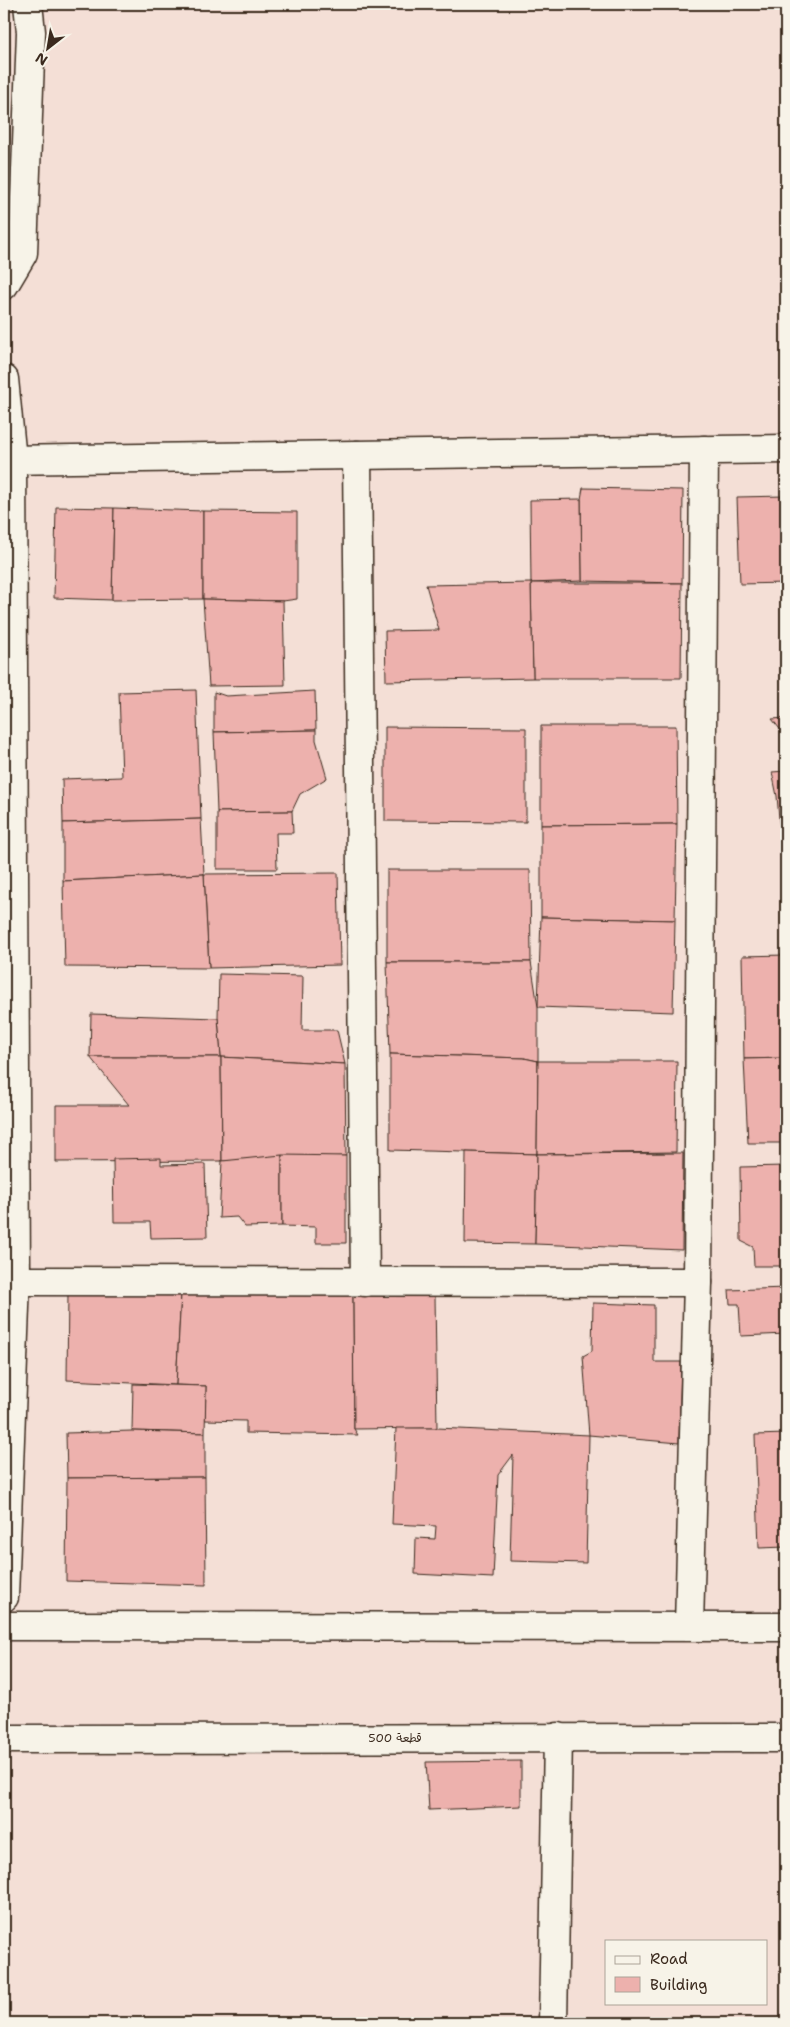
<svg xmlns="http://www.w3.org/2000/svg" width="790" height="2027" viewBox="0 0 790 2027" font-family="'Shantell Sans','Playpen Sans Arabic',sans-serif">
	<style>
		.building { fill: #edb1ad; stroke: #3b2a1e }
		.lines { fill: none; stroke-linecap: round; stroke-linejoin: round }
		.minor-casing { stroke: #3b2a1e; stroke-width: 31 }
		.tertiary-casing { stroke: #3b2a1e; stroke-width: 31 }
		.minor { stroke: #f7f3e8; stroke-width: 28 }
		.tertiary { stroke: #f7f3e8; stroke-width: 28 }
		.labels { text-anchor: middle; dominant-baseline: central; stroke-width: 4; stroke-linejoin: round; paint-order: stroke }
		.street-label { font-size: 12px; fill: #3b2a1e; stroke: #f7f3e8 }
	</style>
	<rect width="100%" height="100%" fill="#f4dfd6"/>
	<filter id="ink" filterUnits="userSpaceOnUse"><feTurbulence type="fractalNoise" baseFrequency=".02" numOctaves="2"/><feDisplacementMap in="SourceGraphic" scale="10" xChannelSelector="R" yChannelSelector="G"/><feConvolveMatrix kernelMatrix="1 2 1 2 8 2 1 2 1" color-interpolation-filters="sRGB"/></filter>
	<g filter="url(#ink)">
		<g class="building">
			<polygon points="583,488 683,490 682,583 582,581 581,499"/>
			<polygon points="786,496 786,583 740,584 737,497"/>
			<polygon points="581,499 582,581 531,583 530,500"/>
			<polygon points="56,507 114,508 112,600 54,598"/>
			<polygon points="114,508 203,511 203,599 112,600"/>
			<polygon points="203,511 297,512 297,599 283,601 203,599"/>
			<polygon points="531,583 682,583 681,678 533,678"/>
			<polygon points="531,583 533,678 386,681 385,631 439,630 426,585"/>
			<polygon points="203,599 283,601 285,685 209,686"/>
			<polygon points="196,690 201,819 63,823 62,779 122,777 119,692"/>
			<polygon points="315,691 316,730 214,732 214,692 226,696"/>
			<polygon points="786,718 786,755 783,733 772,719"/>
			<polygon points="541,726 676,726 677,824 541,825"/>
			<polygon points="385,727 526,728 526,822 385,821"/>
			<polygon points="316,730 316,740 327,778 300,794 292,811 217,812 214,732"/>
			<polygon points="786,771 786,864 783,865 777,796 772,772"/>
			<polygon points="292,811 293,833 276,833 277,869 217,869 217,812"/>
			<polygon points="201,819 204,874 63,881 63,823"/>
			<polygon points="677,824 675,920 541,917 541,825"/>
			<polygon points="387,870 530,870 531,962 387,962"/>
			<polygon points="338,873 340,965 209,968 204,874"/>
			<polygon points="204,874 209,968 65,967 63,881"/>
			<polygon points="541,917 675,920 673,1012 538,1007"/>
			<polygon points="786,955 786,1058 744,1059 742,956"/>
			<polygon points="387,962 531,962 538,1007 538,1061 524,1058 390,1054"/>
			<polygon points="219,974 303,976 302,1030 337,1030 345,1064 221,1057 218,1018"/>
			<polygon points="91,1014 218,1018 221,1057 90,1057"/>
			<polygon points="390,1054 524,1058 538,1061 537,1154 390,1150"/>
			<polygon points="90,1057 221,1057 222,1161 56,1162 56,1105 129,1105"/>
			<polygon points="221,1057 345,1064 346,1156 222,1161"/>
			<polygon points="786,1058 786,1143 748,1143 744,1059"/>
			<polygon points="538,1061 677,1061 676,1152 537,1154"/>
			<polygon points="466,1152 537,1154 535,1244 465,1243"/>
			<polygon points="683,1153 682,1250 535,1244 537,1154"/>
			<polygon points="282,1155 282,1226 245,1227 237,1217 219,1218 222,1161"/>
			<polygon points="282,1155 346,1156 346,1243 316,1243 316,1227 282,1226"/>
			<polygon points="161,1158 161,1165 205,1164 207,1237 151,1238 150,1222 114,1222 113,1159"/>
			<polygon points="786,1166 786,1266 754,1266 753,1247 741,1241 740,1167"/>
			<polygon points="786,1288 786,1334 741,1336 739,1304 730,1304 729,1290"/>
			<polygon points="68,1293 181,1294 176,1385 67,1380"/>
			<polygon points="181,1294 353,1295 354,1429 358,1435 246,1433 246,1421 205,1420 206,1386 176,1385"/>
			<polygon points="353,1295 435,1296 437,1428 354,1429"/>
			<polygon points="593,1303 654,1305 654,1362 681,1362 679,1443 589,1435 583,1356 592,1351"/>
			<polygon points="133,1384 206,1386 205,1433 132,1431"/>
			<polygon points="396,1428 437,1428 589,1435 586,1563 510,1561 513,1455 498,1475 493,1578 415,1574 416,1538 435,1539 436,1526 392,1524"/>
			<polygon points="132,1431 205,1433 205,1477 67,1478 66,1433"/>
			<polygon points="786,1434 786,1547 759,1548 755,1435"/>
			<polygon points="205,1477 206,1585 66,1581 67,1478"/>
			<polygon points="521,1761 521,1806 429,1810 426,1762"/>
		</g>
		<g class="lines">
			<defs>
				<g id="minor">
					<polyline points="4,285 23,253 31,32 28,4"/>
					<polyline points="4,379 12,460 16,1281 4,1597"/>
					<polyline points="357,455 365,1282"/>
					<polyline points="4,460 786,449"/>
					<polyline points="16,1281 698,1282"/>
					<polyline points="689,1626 698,1282 704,450"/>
					<polyline points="553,2023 558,1737"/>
				</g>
				<g id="tertiary">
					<polyline points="4,1626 786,1627"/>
					<polyline points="4,1739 786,1738"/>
				</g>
			</defs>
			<use href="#minor" class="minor-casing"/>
			<use href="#tertiary" class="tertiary-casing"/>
			<use href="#minor" class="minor"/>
			<use href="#tertiary" class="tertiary"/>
		</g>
	</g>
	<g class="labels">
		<g class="street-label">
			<text x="395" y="1738">قطعة 500</text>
		</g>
	</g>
	<rect width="790" height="2027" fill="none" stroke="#f7f3e8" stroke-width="20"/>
	<rect x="10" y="10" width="770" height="2007" fill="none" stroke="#3b2a1e" stroke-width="2" filter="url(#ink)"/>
	<rect x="605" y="1940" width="162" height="65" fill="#f7f3e8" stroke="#aca397"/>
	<rect x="615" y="1956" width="25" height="8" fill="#f7f3e8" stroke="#aca397"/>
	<text x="650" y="1964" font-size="15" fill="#3b2a1e">Road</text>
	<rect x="615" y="1977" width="25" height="15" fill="#edb1ad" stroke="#aca397"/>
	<text x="650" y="1990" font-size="15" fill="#3b2a1e">Building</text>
	<g transform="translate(48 48) rotate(211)" stroke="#f7f3e8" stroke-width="4" paint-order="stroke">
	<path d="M0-4L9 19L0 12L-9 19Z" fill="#3b2a1e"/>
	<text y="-8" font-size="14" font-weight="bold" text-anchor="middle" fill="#3b2a1e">N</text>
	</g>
</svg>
